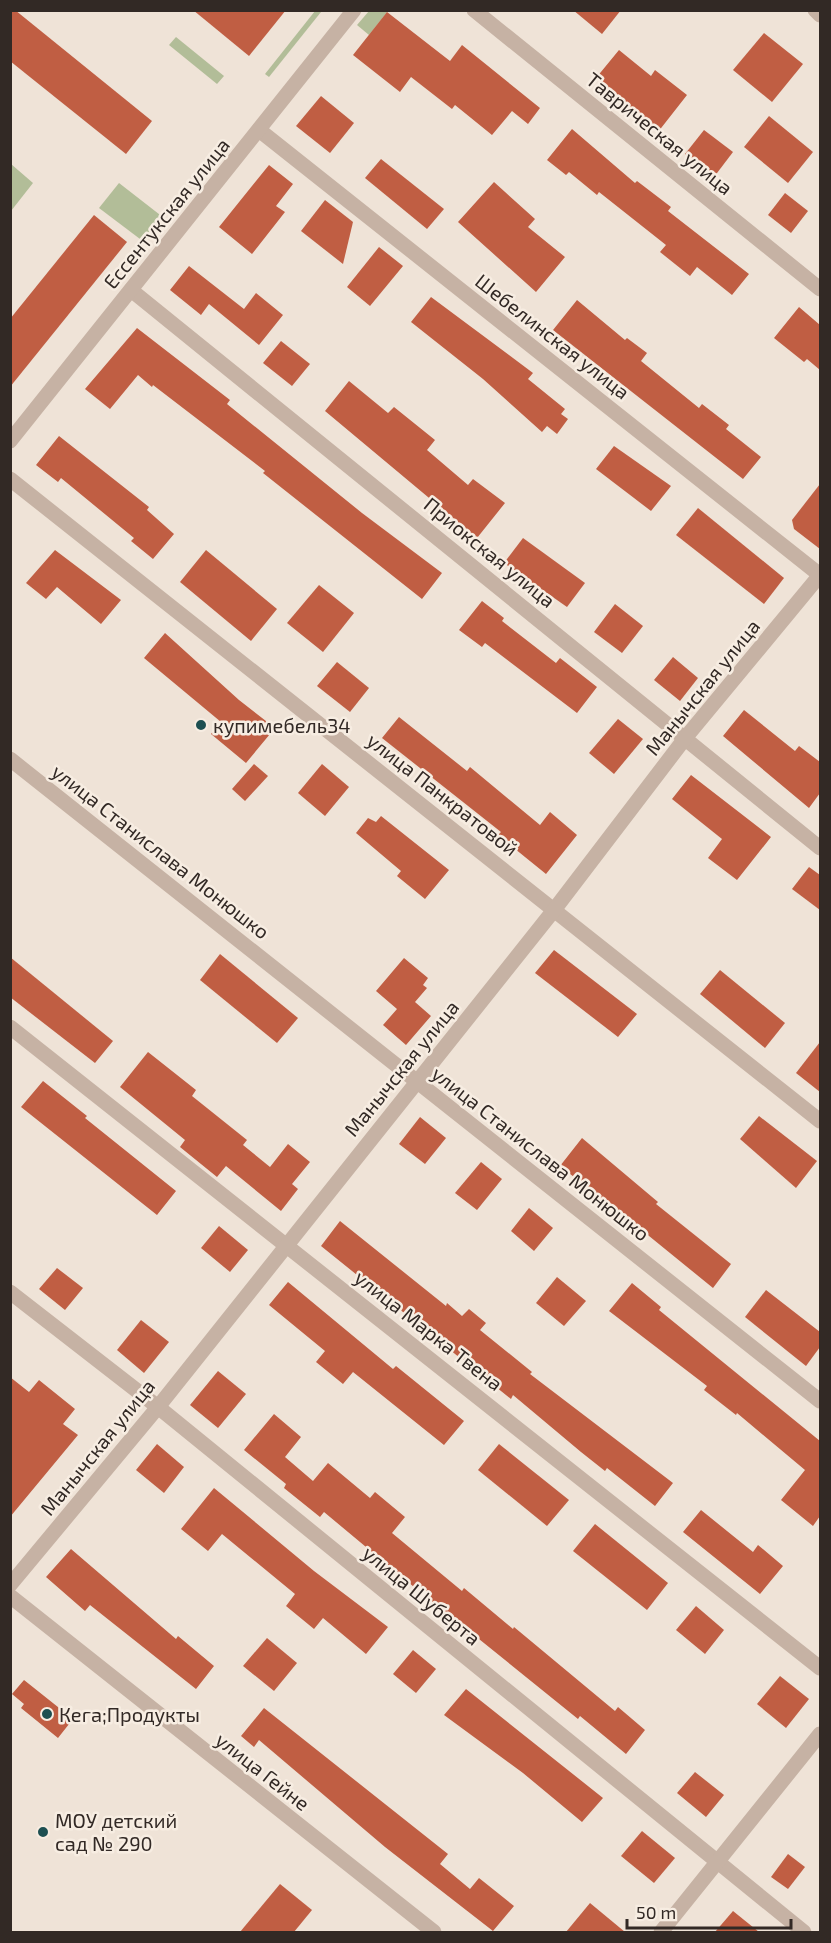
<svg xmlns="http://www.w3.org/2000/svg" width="831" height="1943" viewBox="0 0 831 1943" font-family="'Exo 2',sans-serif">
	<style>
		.green { fill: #b2bd98 }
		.building { fill: #c05e43 }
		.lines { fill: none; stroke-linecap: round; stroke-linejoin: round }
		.street { stroke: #c6b2a4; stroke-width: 15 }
		.poi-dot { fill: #1d4f51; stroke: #f7ede2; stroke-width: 2 }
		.labels { text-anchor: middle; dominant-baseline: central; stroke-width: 5; stroke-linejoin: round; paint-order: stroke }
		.street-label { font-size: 20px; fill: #322925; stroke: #f7ede2 }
		.poi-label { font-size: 20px; fill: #322925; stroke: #f7ede2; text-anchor: start }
	</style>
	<rect width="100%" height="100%" fill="#efe3d7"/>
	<g class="green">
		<polygon points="315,11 321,12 269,77 265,74"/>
		<polygon points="369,11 388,11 369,35 357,25"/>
		<polygon points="176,37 224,76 217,84 169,45"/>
		<polygon points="11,164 33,183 11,211"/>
		<polygon points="119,183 164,218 144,242 99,208"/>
	</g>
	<g class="building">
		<polygon points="10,10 15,10 152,121 126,154 10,61"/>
		<polygon points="193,10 286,10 249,56"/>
		<polygon points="573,10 621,10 602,34"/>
		<polygon points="387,12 450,61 462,45 540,108 528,124 512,111 492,135 455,105 452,109 411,77 400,92 353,55"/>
		<polygon points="764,33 803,64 772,102 733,70"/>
		<polygon points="619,50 651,76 655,70 687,95 658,132 596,78"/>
		<polygon points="321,96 354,123 330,153 296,126"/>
		<polygon points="769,116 813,152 788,183 744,147"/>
		<polygon points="572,129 635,183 637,181 671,207 668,211 749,274 732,295 697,267 690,276 660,252 666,245 599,192 597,195 569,172 566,175 547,160"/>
		<polygon points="704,130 733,152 714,177 685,154"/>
		<polygon points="381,159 444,209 427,229 365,178"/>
		<polygon points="269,165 293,184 276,206 285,212 252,254 219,227"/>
		<polygon points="494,182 535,219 528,227 565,257 536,292 458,222"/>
		<polygon points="785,193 808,211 791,233 768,215"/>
		<polygon points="325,200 353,222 343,264 301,231"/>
		<polygon points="94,215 127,242 10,387 10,319"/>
		<polygon points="379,247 403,266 370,306 347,287"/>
		<polygon points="189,266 244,309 256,293 283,315 259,345 209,304 201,315 170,290"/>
		<polygon points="431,297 533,373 528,379 565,409 561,414 568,419 557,434 547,426 542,432 483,379 411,322"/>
		<polygon points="577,300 625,340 627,338 647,353 641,361 699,408 702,404 729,425 726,429 761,457 743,479 553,330"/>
		<polygon points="799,307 820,325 820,370 807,359 804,362 774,338"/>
		<polygon points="137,328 230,400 227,404 362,513 442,573 422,599 263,473 265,471 153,385 152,387 138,375 110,409 85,389"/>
		<polygon points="281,341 310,364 292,386 263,363"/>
		<polygon points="349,381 388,413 394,407 435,440 427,450 468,485 473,479 505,503 477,538 325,411"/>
		<polygon points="59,436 149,507 147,510 174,534 153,559 131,541 134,538 61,478 58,482 36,465"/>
		<polygon points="614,446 671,486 651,511 596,469"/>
		<polygon points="820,484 820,549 794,529 792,520"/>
		<polygon points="698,508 784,578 764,604 676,535"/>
		<polygon points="523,538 585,583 567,607 504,563"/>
		<polygon points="55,550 121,600 101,624 57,587 46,599 26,583"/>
		<polygon points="206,550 277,609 251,641 180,582"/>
		<polygon points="319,585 354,613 323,652 287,623"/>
		<polygon points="482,601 504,618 502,621 556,663 560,658 597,687 577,713 485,643 482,647 459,630"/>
		<polygon points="615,604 643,626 622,653 594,632"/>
		<polygon points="165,633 239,700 275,728 246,763 211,734 221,722 144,658"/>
		<polygon points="673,657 698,678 680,701 654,680"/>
		<polygon points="337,662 369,688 350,712 317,686"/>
		<polygon points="744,710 795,751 799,746 820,762 820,793 809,808 723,736"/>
		<polygon points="399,717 467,771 470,767 540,825 550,812 577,835 546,874 498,835 501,832 382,738"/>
		<polygon points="618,719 643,739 614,774 589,753"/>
		<polygon points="254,764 268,776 245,801 232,789"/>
		<polygon points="322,764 349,787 325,816 298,793"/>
		<polygon points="691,775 771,837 737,880 708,858 722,839 672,799"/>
		<polygon points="381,816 449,870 425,899 397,876 401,871 356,833 368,818 376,822"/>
		<polygon points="809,867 820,875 820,910 792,889"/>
		<polygon points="554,950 637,1014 618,1037 535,973"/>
		<polygon points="220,954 298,1018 277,1043 200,980"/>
		<polygon points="10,957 113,1041 95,1063 10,997"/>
		<polygon points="404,958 428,978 423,985 427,988 415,1002 431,1016 406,1045 383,1025 397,1009 376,991"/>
		<polygon points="720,970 785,1023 765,1048 700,994"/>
		<polygon points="820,1042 820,1092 796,1073"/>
		<polygon points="148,1052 196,1090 192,1096 247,1140 243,1145 270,1167 288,1144 310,1162 292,1184 298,1189 281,1211 226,1166 217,1177 180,1147 185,1140 120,1087"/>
		<polygon points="43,1081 87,1116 85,1118 176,1191 157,1215 21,1107"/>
		<polygon points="759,1116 817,1161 796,1188 740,1139"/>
		<polygon points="420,1117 446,1138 425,1164 399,1144"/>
		<polygon points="582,1138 658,1202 656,1204 731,1264 713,1288 638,1227 632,1234 615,1220 621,1214 560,1166"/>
		<polygon points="481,1162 502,1179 477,1210 455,1193"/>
		<polygon points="529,1208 553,1228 534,1251 511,1231"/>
		<polygon points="340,1221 446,1306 447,1303 462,1316 469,1309 486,1323 480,1330 532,1372 530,1374 673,1483 655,1506 607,1468 605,1471 581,1452 513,1395 511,1399 321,1246"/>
		<polygon points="219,1226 248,1250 230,1272 201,1248"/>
		<polygon points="57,1268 83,1288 65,1310 39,1289"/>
		<polygon points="557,1277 586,1301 564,1326 536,1303"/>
		<polygon points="288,1282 393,1369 396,1366 464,1421 444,1445 353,1372 343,1384 316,1362 325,1351 269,1305"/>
		<polygon points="632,1283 661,1307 659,1310 820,1441 820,1516 813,1526 781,1500 805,1470 737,1413 736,1415 704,1390 707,1386 609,1311"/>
		<polygon points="766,1290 820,1332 820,1347 806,1366 745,1317"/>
		<polygon points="141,1320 169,1342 144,1373 117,1350"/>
		<polygon points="218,1371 246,1394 218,1428 190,1405"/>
		<polygon points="10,1377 29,1392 39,1380 75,1409 63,1424 78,1435 10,1517"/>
		<polygon points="274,1414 301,1437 285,1457 313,1481 328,1463 370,1498 375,1492 405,1517 392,1533 462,1591 464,1588 513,1629 514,1627 615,1711 618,1707 645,1730 626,1754 580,1716 578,1719 474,1635 471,1638 442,1615 444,1612 324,1512 320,1517 284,1488 286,1484 244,1450"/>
		<polygon points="157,1444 184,1467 164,1493 136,1470"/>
		<polygon points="499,1444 569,1500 547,1526 478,1470"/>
		<polygon points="214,1488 314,1571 388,1627 366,1654 323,1618 314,1629 286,1606 295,1594 222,1534 208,1551 181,1529"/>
		<polygon points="701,1510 753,1552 758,1545 783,1566 760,1594 683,1532"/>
		<polygon points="595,1524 668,1583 647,1610 573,1551"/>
		<polygon points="71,1549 176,1639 178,1636 214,1666 196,1689 90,1605 85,1611 46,1577"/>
		<polygon points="696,1606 724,1630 705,1654 676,1630"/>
		<polygon points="267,1638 297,1663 274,1691 243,1666"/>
		<polygon points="413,1650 436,1669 416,1693 393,1674"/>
		<polygon points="780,1676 809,1699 786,1728 757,1704"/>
		<polygon points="24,1680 73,1719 58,1738 21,1708 24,1704 12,1694"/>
		<polygon points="466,1689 603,1798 582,1822 523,1773 444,1715"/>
		<polygon points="264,1708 448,1854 440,1864 470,1889 479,1878 514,1906 493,1931 385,1847 259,1740 254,1747 241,1736"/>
		<polygon points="695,1772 724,1795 706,1817 677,1793"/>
		<polygon points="642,1831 675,1858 654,1883 621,1856"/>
		<polygon points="788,1854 805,1867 788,1889 771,1877"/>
		<polygon points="280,1884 312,1910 294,1932 240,1932"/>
		<polygon points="590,1903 625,1932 566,1932"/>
		<polygon points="733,1911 759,1932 715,1932"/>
	</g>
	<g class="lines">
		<g class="street">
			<polyline points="474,10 820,289"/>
			<polyline points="815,10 820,15"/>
			<polyline points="259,130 820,575"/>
			<polyline points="131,290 820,848"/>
			<polyline points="10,441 354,10"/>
			<polyline points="10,479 820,1121"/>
			<polyline points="10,759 820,1401"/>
			<polyline points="10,1027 820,1668"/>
			<polyline points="10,1292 158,1407 804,1932"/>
			<polyline points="10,1585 158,1407 554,910 686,737 820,575"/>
			<polyline points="10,1596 434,1932"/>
			<polyline points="661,1932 820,1734"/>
		</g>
	</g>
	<g class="poi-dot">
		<circle cx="201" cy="725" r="6"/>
		<circle cx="47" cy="1714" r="6"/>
		<circle cx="43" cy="1832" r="6"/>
	</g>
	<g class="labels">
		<g class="street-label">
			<text transform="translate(660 133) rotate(39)">Таврическая улица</text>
			<text transform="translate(166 213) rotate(-51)">Ессентукская улица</text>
			<text transform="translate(553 336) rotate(38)">Шебелинская улица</text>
			<text transform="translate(490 552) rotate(39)">Приокская улица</text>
			<text transform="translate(702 687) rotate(-51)">Манычская улица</text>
			<text transform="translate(443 794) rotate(38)">улица Панкратовой</text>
			<text transform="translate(161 851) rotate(38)">улица Станислава Монюшко</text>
			<text transform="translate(401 1068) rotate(-51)">Манычская улица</text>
			<text transform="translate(541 1153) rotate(38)">улица Станислава Монюшко</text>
			<text transform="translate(429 1330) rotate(38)">улица Марка Твена</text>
			<text transform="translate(97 1447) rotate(-51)">Манычская улица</text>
			<text transform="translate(422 1595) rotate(39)">улица Шуберта</text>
			<text transform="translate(263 1771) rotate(38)">улица Гейне</text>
		</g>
		<g class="poi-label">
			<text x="213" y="725">купимебель34</text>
			<text x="59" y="1714">Кега;Продукты</text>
			<text x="55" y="1820">МОУ детский<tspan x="55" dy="23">сад № 290</tspan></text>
		</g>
	</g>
	<rect width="831" height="1943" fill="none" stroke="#322925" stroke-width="24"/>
	<path d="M627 1919v9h164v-9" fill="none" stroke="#322925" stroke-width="3"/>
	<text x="636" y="1919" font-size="18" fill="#322925" stroke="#f7ede2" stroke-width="4.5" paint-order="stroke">50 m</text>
</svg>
